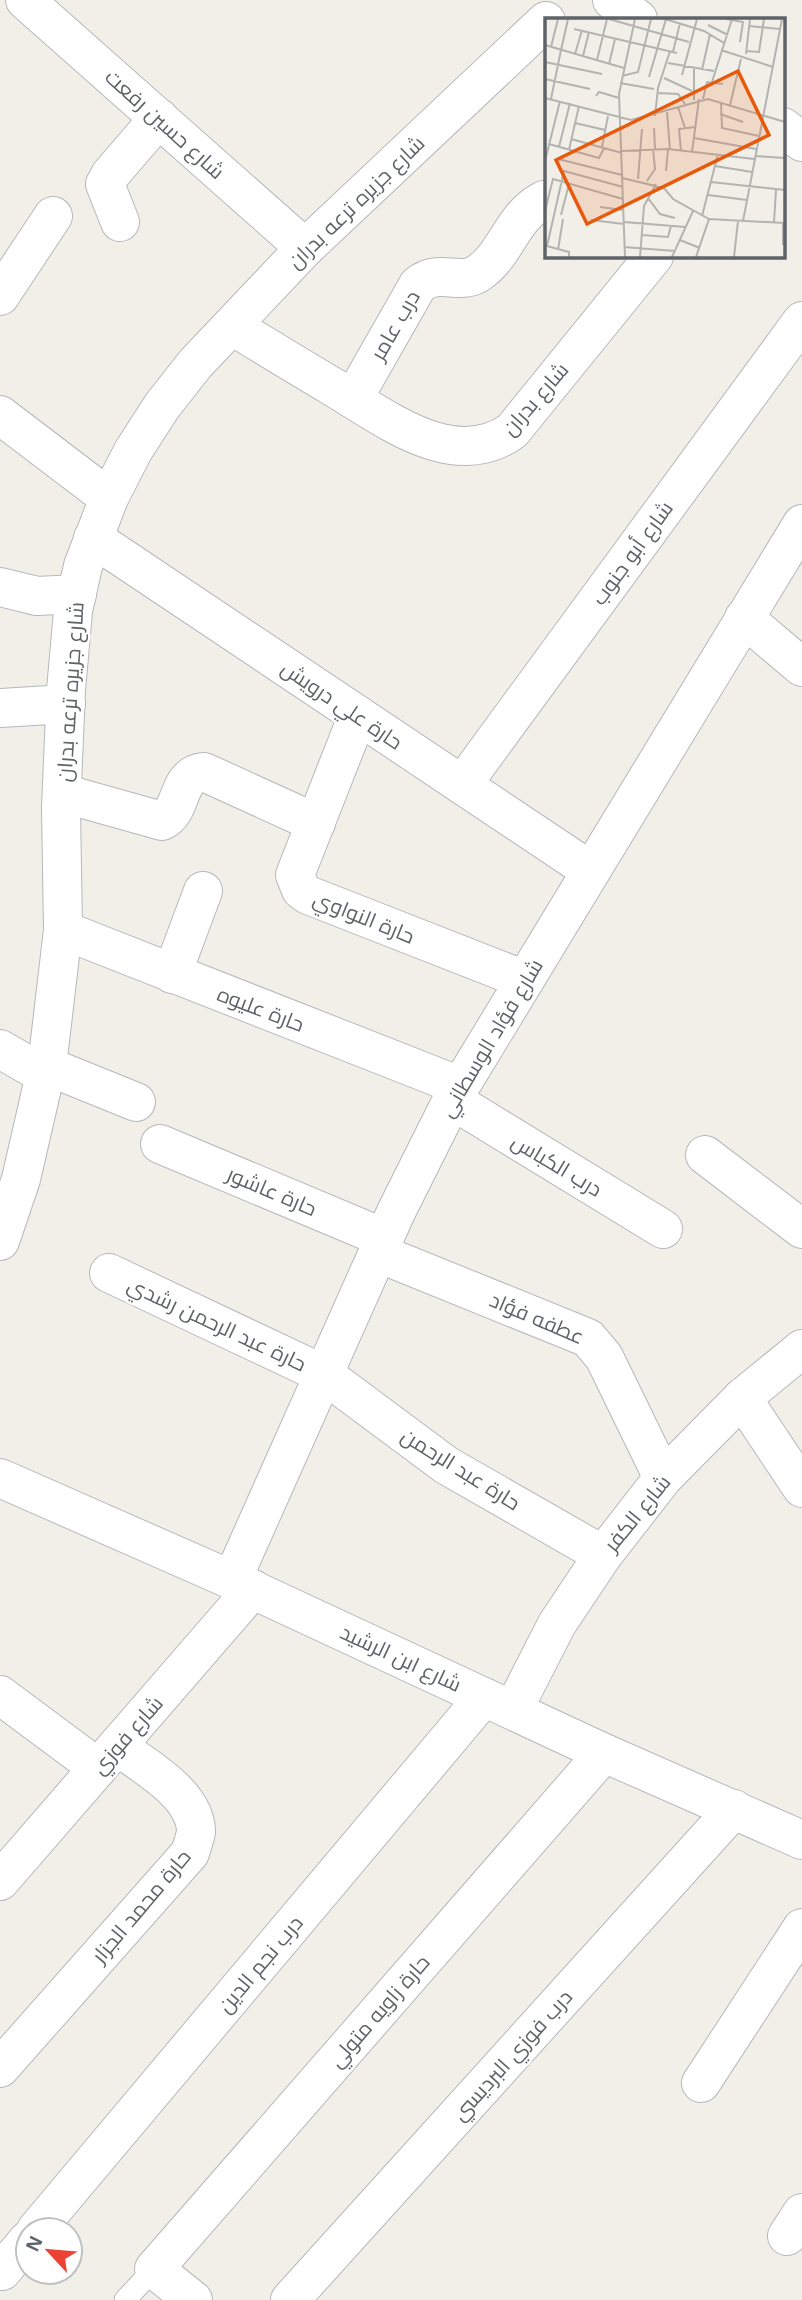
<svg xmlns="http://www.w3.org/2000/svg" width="802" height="2300" viewBox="0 0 802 2300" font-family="Helvetica,Cairo,sans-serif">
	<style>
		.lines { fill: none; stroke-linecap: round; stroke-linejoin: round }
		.service-casing { stroke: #b5b8bc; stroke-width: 23 }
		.minor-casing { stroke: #b5b8bc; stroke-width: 40 }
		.tertiary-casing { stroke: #b5b8bc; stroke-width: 40 }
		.service { stroke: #fff; stroke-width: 21 }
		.minor { stroke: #fff; stroke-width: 38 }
		.tertiary { stroke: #fff; stroke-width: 38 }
		.labels { text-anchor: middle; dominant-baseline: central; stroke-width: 5; stroke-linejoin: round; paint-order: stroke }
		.street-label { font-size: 21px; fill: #5f6368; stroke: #fff }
		.inset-road { fill: none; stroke: #b3b3b1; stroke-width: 2 }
		.view { fill: #e8590c; fill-opacity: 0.15; stroke: #e8590c; stroke-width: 3.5 }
		.inset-edge { fill: none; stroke: #5f6368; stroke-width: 3.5 }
	</style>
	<rect width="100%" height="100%" fill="#f1efe8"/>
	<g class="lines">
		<defs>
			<polyline id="service" points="125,2300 154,2269"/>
			<g id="minor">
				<polyline points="25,0 305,248"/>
				<polyline points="612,0 638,19"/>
				<polyline points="783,127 802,142"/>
				<polyline points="120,222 105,184 110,175 159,118"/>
				<polyline points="0,296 53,216"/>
				<path d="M232 326C265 346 299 367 333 387 384 417 453 473 512 431L654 256"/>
				<path d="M353 399 418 285C440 267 460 287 480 272 507 253 512 216 544 200"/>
				<polyline points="0,415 109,498"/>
				<polyline points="93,538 591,871"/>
				<polyline points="0,587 37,596 77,594"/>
				<polyline points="744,618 802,667"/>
				<polyline points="0,708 66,704"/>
				<polyline points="358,715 295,875 301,890 308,895 525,980"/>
				<polyline points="462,785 802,321"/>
				<path d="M62 793 162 821C184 811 175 775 204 772L316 823"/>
				<polyline points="63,930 460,1086"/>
				<polyline points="172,974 203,891"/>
				<polyline points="0,1049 45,1075"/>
				<polyline points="47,1066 136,1102"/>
				<polyline points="452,1100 663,1229"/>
				<polyline points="160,1144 384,1238"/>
				<polyline points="705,1155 802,1229"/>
				<polyline points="378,1253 588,1338 604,1357 663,1478"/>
				<polyline points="109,1273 325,1375 446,1465 603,1555"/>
				<polyline points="742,1398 802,1488"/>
				<polyline points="232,1580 396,1212 452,1100 802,524"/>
				<polyline points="0,1695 98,1768"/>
				<polyline points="513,1710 557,1624 603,1555 663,1478 742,1398 802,1349"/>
				<polyline points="0,1881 253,1589"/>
				<path d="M0 2068 190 1853C192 1846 195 1838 196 1832 196 1794 144 1766 117 1746"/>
				<polyline points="701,2083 802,1928"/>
				<polyline points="36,2230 484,1697"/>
				<polyline points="787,2236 802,2213"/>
				<polyline points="2,2271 28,2240"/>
				<polyline points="193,2300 154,2269 604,1753"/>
				<polyline points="290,2300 734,1809"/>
			</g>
			<g id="tertiary">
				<polyline points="0,1241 21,1179 47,1066 63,930 61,808 66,690 73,611 83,566 109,498 133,451 162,406 195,364 305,248 546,21"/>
				<polyline points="0,1478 232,1580 604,1753 802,1840"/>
			</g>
		</defs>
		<use href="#service" class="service-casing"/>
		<use href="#minor" class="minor-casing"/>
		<use href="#tertiary" class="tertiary-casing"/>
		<use href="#service" class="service"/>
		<use href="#minor" class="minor"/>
		<use href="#tertiary" class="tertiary"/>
	</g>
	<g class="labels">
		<g class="street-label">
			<text transform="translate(165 124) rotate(42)">شارع حسين رفعت</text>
			<text transform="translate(356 202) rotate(-44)">شارع جزيره ترعه بدران</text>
			<text transform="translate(395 325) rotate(-60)">درب عامر</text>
			<text transform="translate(535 399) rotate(-49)">شارع بدران</text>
			<text transform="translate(632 553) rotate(-54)">شارع أبو جنوب</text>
			<text transform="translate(70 692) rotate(-86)">شارع جزيره ترعه بدران</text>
			<text transform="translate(342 705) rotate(34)">حارة علي درويش</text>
			<text transform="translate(364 917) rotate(22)">حارة النواوي</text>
			<text transform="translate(261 1009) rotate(21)">حارة عليوه</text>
			<text transform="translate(491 1038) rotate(-59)">شارع فؤاد الوسطاني</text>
			<text transform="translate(557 1165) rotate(31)">درب الكباس</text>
			<text transform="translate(272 1191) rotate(23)">حارة عاشور</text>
			<text transform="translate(537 1318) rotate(23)">عطفه فؤاد</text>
			<text transform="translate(217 1324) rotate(25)">حارة عبد الرحمن رشدي</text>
			<text transform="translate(461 1469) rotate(32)">حارة عبد الرحمن</text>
			<text transform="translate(637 1513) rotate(-51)">شارع الكفر</text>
			<text transform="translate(401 1658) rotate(25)">شارع ابن الرشيد</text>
			<text transform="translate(127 1735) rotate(-49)">شارع فوزي</text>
			<text transform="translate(141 1906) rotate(-50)">حارة محمد الجزار</text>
			<text transform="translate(260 1964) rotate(-50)">درب نجم الدين</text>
			<text transform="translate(379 2011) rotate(-49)">حارة زاويه متولي</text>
			<text transform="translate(512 2055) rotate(-48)">درب فوزي البرديسي</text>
		</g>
	</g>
	<g transform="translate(545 18)">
		<rect width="240" height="240" fill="#f1efe8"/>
		<path class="inset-road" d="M64 1 144 24M120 1 159 13 179 25M181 1 198 4 195 24M163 7 183 17M204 8 235 11M29 11 132 35M0 27 79 50M6 29 13 1M16 32 23 1M176 32 228 49M201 33 214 34 219 1M128 34 135 5M30 36 37 12M201 36 205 1M38 38 44 14M52 42 62 1M0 44 57 56M123 45 169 53M64 46 70 21M157 52 165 16M137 57 152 1M77 58 93 54 106 1M104 59 121 1M119 60 147 73M0 61 45 71M167 64 187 1M75 65 109 71M112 75 133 76 140 86M51 78 54 74 74 80M0 80 86 102 163 81 240 104M6 81 16 32M158 81 162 64 178 66M149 82V51M176 84 177 110 214 118M185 87 196 41M133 89 140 110M122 94 125 132M175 96 198 104M110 98 113 70 125 33M30 105 60 112M109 110 110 131M149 120 211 131M26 121 77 135M4 126 54 140 59 130M14 129 25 85M57 129 63 98M24 132 34 88M77 133 123 131 209 141M136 133 134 111 150 109M147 134 154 81M210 138 240 140M13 141 77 157M0 143 15 83M170 148 207 154M121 153 123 131M77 160 119 170 128 181 164 201 240 205M93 161 97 111M102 163 110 151 108 131M166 164 240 172M163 177 202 182M103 180 115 196 130 200M55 189 78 192M0 193 8 161 78 181M16 197 24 166M157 198 173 136M46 202 79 206M198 203 237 1M79 204 140 209M229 204 231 172M97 217 123 219 126 208M135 222 155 230M238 227V205M79 229 130 233M13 232 18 201M24 239V234L2 228 19 153 78 169M80 239 74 76 90 1M95 239 99 188 111 166M127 239 148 193M151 239 164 201M189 239 193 203"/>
		<path class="view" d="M193 53 224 117 42 206 11 142Z"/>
		<rect width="240" height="240" class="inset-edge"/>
	</g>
	<g transform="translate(49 2251) rotate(296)"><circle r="33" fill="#ffffff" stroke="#bfc1c3" stroke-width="2"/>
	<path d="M0-5L12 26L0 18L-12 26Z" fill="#ea4335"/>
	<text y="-10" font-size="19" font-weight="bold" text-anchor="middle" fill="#5f6368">N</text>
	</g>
</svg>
